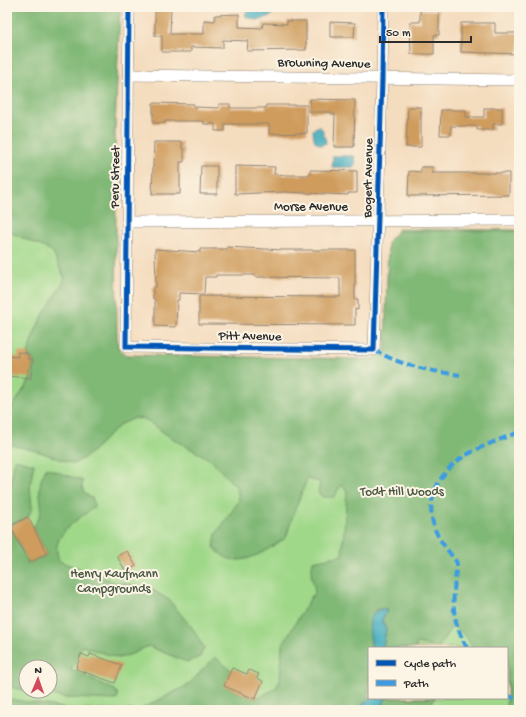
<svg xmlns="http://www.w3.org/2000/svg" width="526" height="717" viewBox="0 0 526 717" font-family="'Gochi Hand',sans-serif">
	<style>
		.green { fill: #a0d88a; stroke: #66825a; fill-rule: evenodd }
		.forest { fill: #80b876; stroke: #567250 }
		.water { fill: #40acbe; stroke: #366c74 }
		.building { fill: #cf9c5d }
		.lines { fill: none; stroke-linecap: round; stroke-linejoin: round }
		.minor-casing { stroke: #908474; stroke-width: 12 }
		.minor { stroke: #fff; stroke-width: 11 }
		.quiet { stroke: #3d9ce1; stroke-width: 4; stroke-dasharray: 8 4; stroke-linecap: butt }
		.cycleway-casing { stroke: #fcf5e5; stroke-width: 8 }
		.cycleway { stroke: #0057b8; stroke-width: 5 }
		.labels { text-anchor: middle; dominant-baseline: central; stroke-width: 4; stroke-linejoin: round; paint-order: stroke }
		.street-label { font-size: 13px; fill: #2b2b2b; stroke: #fcf5e5 }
		.park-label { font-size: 13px; fill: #485643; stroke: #fcf5e5 }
	</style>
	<rect width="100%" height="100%" fill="#fcf5e5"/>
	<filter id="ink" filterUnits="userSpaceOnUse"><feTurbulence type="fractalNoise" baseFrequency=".025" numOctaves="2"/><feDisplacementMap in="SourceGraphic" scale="8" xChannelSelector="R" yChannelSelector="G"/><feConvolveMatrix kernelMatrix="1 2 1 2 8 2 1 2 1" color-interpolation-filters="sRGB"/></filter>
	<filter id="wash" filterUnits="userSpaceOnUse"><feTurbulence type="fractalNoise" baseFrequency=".012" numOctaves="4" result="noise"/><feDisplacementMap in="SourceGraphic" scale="16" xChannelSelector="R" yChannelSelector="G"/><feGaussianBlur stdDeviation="0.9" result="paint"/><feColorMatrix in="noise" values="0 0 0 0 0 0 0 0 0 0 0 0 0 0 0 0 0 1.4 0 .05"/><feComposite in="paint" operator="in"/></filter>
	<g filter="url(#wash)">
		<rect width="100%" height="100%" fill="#f4dcbe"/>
		<path class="green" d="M7 7 106 375 398 376V229L519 230V710H7V444L34 450 109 434 121 424 128 421 33 359 31 378 7 416ZM325 579 292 629 315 591ZM369 648H507V698H369ZM26 667H50V691H26Z"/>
		<g class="forest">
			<path d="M7 7H120L115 130 117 336 119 349 127 355 373 359 385 352 388 242 397 231H519V710H505L508 695 507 648H473L464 634 452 626 438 648 417 643 416 648H383L386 629 382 620 387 610C366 601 370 637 372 648H369V698H371L356 710H139L188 685 215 657 231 670 225 686 255 699 275 689 280 681 282 645 315 591 311 574 313 561 342 555 347 491 341 485 334 497H323L318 493 320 482 307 479 294 512 286 538C264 551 235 575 214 547L216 534 239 501 237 488 211 460 170 437 145 419 135 418 121 424 87 456 74 464 34 450 7 444V416L31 378 33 359H28C30 330 51 303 65 279L52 251 7 231Z"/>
			<path d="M15 459 34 464 30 487 32 508 28 517 10 526 29 563 47 554 33 527C49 506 36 500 41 480 42 476 45 472 46 468L83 481C80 491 85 494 93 499L94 507C81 518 62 527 57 545 56 550 58 557 59 561L114 582 148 587 169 600 193 629 204 648 200 657 187 662 148 646 132 654 118 658 82 646 71 670 115 690 118 695 117 700 66 698 28 691H50V667H26V691L8 686 7 495 10 489Z"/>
			<path d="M386 698H435C424 715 399 710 381 710Z"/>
			<polygon points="7,699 9,699 76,710 7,710"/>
		</g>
		<g class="water">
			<polygon points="257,7 268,7 272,11 271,16 257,20 246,17 246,12 250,9"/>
			<path d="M316 127H320L323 130V135L325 137 326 143 321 145C313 143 314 137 313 130Z"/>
			<polygon points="333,156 354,156 356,164 354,165 354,167 332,167"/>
			<path d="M383 609 387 610 382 620 386 629 383 648H372C370 633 364 612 383 609Z"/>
			<polygon points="371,698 386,698 381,710 356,710"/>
		</g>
		<g id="blocks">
			<g class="building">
				<polygon points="155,7 171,7 170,34 204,34 204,20 215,21 215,15 239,14 239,27 262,28 263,23 287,24 287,21 306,21 306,50 247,51 248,41 223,40 223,48 191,47 191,52 162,52 162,36 155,36"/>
				<polygon points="420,10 439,10 439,35 434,35 434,54 411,54 410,22 420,22"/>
				<polygon points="330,22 355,23 354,37 330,37"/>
				<polygon points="461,23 495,23 495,33 519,33 519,51 517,51 517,54 461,52"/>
				<polygon points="310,99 355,100 354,147 334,147 335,114 331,114 331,112 310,112"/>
				<polygon points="153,103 194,104 194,107 219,108 219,104 230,104 230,108 266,108 266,105 307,105 307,133 269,134 269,124 225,124 225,131 215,131 215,124 204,124 204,121 165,121 165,123 153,123"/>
				<polygon points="408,107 421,107 421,147 406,147"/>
				<polygon points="484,108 502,108 502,124 493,124 493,130 477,130 477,126 451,126 451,135 440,135 441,110 466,110 466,117 484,117"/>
				<polygon points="154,142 182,142 182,149 184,149 184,162 180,162 180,194 152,194"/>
				<polygon points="201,166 217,166 217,194 200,194"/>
				<polygon points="235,166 275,167 274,174 286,175 310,175 310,170 357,171 357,193 348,193 348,195 285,192 235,194"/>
				<polygon points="421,167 432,167 432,173 509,173 509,195 408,196 409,171 421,172"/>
				<polygon points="227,247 283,250 355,250 355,300 358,299 358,310 355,309 355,325 199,324 199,296 340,297 340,278 255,277 255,275 216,275 216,277 205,277 204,294 179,293 179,300 177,300 176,327 155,326 155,299 153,299 153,287 156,287 155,249 200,252 200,249 227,249"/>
				<polygon points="18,352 28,353 28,359 33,359 31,378 7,376 7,356 18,357"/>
				<polygon points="28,517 47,554 29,563 10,526"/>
				<polygon points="127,551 136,566 126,572 117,556"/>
				<polygon points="81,654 89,657 90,654 122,665 115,683 76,669"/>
				<polygon points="232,668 247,674 249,670 259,674 257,678 263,681 255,699 224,686"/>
			</g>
		</g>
	</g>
	<g filter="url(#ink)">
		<use href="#blocks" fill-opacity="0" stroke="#908474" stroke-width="1"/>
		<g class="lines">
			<defs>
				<g id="minor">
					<polyline points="129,7 126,347 374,350 382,79 383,7"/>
					<polyline points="129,75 519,80"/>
					<polyline points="127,222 519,220"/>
				</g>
			</defs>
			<use href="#minor" class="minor-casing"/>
			<use href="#minor" class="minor"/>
			<g class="quiet">
				<path d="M374 350C405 367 426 370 460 375"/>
				<path d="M467 648C449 615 453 599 457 563 451 554 443 545 438 536 421 503 438 471 468 454 484 445 502 439 519 432"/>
				<polyline points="507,695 519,700"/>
			</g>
			<defs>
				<polyline id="cycleway" points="129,7 126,347 374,350 382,79 383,7"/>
			</defs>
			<use href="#cycleway" class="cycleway-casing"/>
			<use href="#cycleway" class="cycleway"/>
		</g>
	</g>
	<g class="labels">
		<g class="street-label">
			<text transform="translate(324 64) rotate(1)">Browning Avenue</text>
			<text transform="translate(116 177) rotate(-89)">Peru Street</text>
			<text transform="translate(369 178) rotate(-89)">Bogert Avenue</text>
			<text x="311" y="207">Morse Avenue</text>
			<text transform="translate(250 337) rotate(1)">Pitt Avenue</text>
		</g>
		<g class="park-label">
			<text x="402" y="492">Todt Hill Woods</text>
			<text x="114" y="574">Henry Kaufmann<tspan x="114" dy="15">Campgrounds</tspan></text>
		</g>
	</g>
	<rect width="526" height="717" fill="none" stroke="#fcf5e5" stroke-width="24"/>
	<rect x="368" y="647" width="140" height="52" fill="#fcf5e5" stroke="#a8a49b"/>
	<rect x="376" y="660" width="20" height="6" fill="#0057b8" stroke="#a8a49b"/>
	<text x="404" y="667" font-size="12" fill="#2b2b2b">Cycle path</text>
	<rect x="376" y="680" width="20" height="6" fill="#3d9ce1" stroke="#a8a49b"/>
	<text x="404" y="687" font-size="12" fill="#2b2b2b">Path</text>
	<g transform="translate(38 679) rotate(2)"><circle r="19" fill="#fcf5e5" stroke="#a8a49b"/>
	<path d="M0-3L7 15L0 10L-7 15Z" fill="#d1495b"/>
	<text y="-6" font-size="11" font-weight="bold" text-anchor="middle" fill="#2b2b2b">N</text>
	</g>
	<path d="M380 36v6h91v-6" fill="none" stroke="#2b2b2b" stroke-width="2"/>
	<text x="386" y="36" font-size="12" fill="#2b2b2b" stroke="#fcf5e5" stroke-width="3" paint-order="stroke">50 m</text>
</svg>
